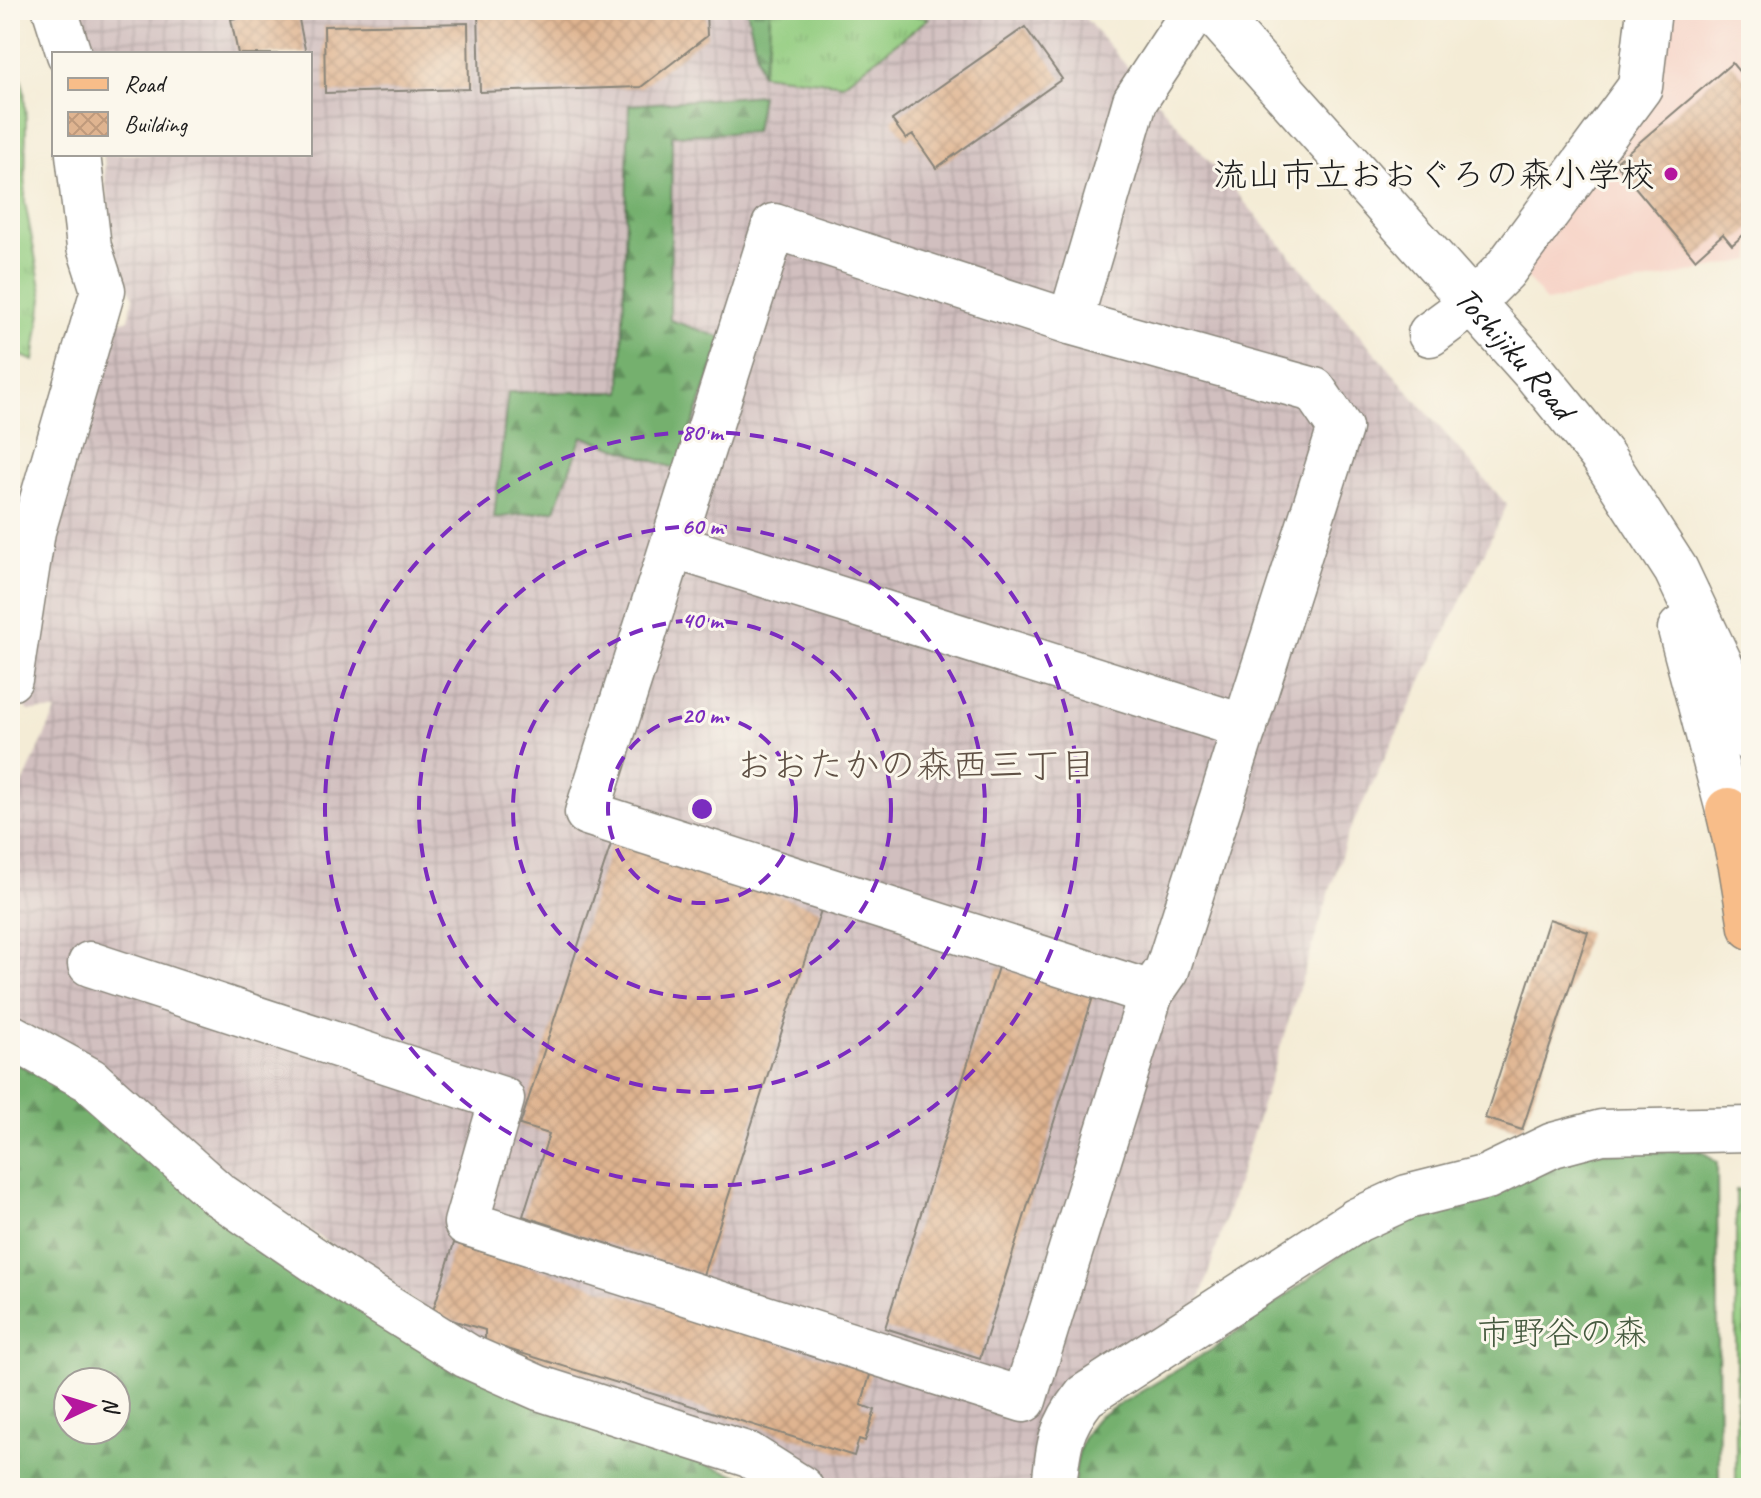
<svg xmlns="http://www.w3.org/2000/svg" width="1761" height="1498" viewBox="0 0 1761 1498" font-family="Caveat,'Klee One',sans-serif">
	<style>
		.built { fill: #f6d1c5 }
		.industrial { fill: url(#industrial-grid) }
		.grass { fill: url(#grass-tufts); stroke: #57744e; stroke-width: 2 }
		.forest { fill: url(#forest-firs); stroke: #486645; stroke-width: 2; fill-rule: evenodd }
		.building { fill: url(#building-cross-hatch) }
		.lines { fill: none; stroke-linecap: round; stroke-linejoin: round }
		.minor-casing { stroke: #888479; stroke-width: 47 }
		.major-casing { stroke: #888479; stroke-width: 47 }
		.minor { stroke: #fff; stroke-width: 44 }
		.major { stroke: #f8bd89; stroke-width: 44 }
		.ring { fill: none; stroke: #7b2cbf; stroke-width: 4; stroke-dasharray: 14 10 }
		.poi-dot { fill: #b5179e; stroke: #fbf7ec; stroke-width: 3 }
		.labels { text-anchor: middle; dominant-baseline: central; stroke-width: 6; stroke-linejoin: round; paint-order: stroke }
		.poi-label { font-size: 34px; fill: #1c1c1c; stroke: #fbf7ec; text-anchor: end }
		.street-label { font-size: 34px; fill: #1c1c1c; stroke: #fbf7ec }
		.park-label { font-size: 34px; fill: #455a3f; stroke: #fbf7ec }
		.neighbourhood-label { font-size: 36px; fill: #605145; stroke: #fbf7ec }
		.centre { fill: #7b2cbf; stroke: #fbf7ec; stroke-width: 4 }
		.ring-label { font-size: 24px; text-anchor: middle; font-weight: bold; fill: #7b2cbf; stroke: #fbf7ec; stroke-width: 6; stroke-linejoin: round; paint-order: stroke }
	</style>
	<defs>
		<pattern id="industrial-grid" width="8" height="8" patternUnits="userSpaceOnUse" patternTransform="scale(2)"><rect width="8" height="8" fill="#d1bfbf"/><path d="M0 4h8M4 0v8" fill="none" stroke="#b3a4a4"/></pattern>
		<pattern id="grass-tufts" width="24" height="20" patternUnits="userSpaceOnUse" patternTransform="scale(2)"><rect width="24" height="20" fill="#92cc7f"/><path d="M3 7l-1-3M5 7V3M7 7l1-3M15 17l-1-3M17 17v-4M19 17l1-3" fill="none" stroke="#7daf6d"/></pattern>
		<pattern id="forest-firs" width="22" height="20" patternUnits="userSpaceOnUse" patternTransform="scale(2)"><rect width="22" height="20" fill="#75b06e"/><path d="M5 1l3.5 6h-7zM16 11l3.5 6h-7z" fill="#5f8e5a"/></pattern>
		<pattern id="building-cross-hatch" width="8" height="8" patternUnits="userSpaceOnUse" patternTransform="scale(2)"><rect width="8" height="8" fill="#dfb490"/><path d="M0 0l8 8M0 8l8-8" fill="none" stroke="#bf9a7c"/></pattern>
	</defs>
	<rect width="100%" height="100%" fill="#fbf7ec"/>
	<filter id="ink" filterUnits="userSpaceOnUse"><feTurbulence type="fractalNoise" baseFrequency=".0125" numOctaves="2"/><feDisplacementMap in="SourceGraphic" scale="16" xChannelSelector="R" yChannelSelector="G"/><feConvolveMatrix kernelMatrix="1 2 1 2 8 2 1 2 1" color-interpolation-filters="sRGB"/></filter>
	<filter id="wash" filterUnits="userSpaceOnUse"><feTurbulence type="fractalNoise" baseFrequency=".006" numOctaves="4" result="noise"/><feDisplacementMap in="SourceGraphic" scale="32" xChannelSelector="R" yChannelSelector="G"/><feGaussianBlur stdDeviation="1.8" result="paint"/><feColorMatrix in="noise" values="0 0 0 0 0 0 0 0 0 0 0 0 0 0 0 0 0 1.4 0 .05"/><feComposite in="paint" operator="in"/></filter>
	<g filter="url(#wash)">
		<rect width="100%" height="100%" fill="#f4ecd6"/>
		<polygon class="built" points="1661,10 1751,10 1751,260 1546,302 1523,272"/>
		<polygon class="industrial" points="73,10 747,10 762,74 927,18 885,10 1078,10 1507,505 1348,834 1196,1312 1075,1391 1043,1488 818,1488 485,1350 10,1026 10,812 56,711 28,711 20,700 39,583 110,322 129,320 133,297 116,257 106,192 104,154 310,154 310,54 88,54"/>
		<g class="grass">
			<polygon points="770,10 885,10 929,18 843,84 761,74 769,41"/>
			<polygon points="10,44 24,89 26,121 25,202 43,298 34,361 10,351"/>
			<rect x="1736" y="1190" width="9" height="298"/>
		</g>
		<g class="forest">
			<polygon points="747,10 770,10 769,41 761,74"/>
			<polygon points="761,95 755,132 672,135 670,320 723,338 677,469 582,436 555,510 494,518 508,392 621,392 629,105"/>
			<path d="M10 1060 67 1089 584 1422 740 1476 757 1488H10ZM68 1382H116V1430H68Z"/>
			<path d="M1701 1150 1717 1163 1719 1488H1074C1075 1462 1079 1436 1098 1417L1216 1347 1356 1244 1410 1219 1571 1153Z"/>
		</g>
		<g id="blocks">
			<g class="building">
				<polygon points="274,10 297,10 306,54 238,54 231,19"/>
				<polygon points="478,10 706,10 707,36 641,87 480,92"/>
				<polygon points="468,23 469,89 325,93 324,26"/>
				<polygon points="1025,27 1062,79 936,168 913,135 906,139 892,120"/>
				<polygon points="1732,63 1751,86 1751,228 1732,245 1723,234 1695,259 1615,163"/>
				<polygon points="612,841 821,910 703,1275 523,1216 549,1134 520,1125"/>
				<polygon points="1549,919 1588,932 1522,1130 1485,1118"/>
				<polygon points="998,967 1093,997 980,1358 885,1328"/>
				<polygon points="454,1243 871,1372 861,1405 875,1410 865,1441 859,1439 854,1456 485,1342 485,1330 432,1314"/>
			</g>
		</g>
	</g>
	<g filter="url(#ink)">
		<use href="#blocks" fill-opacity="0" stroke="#888479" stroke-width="2"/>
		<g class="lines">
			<defs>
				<g id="minor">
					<polyline points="55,10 69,54"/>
					<path id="s1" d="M1211 10 1535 373 1603 457 1676 570 1728 680 1751 740"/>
					<polyline points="1070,322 1314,390 1340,428 1167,970 1151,993"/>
					<polyline points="1430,334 1472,303 1504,271 1640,87 1649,10"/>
					<polyline points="673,546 1245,727"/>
					<polyline points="1680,629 1728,810 1751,805"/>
					<polyline points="10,679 33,531 103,290 89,247 78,154"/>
					<polyline points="90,964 502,1099 466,1223 1024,1400 1151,993 587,813 774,226 1070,322 1135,101 1195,10"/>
					<polyline points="10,1036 90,1080 218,1194 341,1278 467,1356 539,1388 749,1455 801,1488"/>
					<path d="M1054 1488C1058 1447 1059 1429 1085 1396L1357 1220 1407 1197 1487 1177 1553 1145 1602 1132 1751 1129"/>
				</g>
				<polyline id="major" points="1728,810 1741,866 1751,927"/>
			</defs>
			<use href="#minor" class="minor-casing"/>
			<use href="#major" class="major-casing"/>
			<use href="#minor" class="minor"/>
			<use href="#major" class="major"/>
		</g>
	</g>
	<g class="ring">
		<circle cx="702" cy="809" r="94"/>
		<circle cx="702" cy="809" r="189"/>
		<circle cx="702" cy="809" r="283"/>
		<circle cx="702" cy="809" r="377"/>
	</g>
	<circle class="poi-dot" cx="1671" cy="174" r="8"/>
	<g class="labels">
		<g class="poi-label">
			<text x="1655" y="174">流山市立おおぐろの森小学校</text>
		</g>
		<g class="street-label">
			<text stroke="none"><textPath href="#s1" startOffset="458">Toshijiku Road</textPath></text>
		</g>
		<g class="park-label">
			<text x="1562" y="1332">市野谷の森</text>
		</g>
		<g class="neighbourhood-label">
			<text x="916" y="765">おおたかの森西三丁目</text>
		</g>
	</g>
	<circle cx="702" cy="809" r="12" class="centre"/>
	<g class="ring-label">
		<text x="702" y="440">80 m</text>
		<text x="702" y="534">60 m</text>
		<text x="702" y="628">40 m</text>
		<text x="702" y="723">20 m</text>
	</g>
	<rect width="1761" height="1498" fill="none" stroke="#fbf7ec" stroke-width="40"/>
	<rect x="52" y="52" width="260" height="104" fill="#fbf7ec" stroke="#a29f99" stroke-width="2"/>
	<rect x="68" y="78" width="40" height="12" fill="#f8bd89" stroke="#a29f99" stroke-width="2"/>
	<text x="124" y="92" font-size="24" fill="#1c1c1c">Road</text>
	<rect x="68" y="112" width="40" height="24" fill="url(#building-cross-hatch)" stroke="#a29f99" stroke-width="2"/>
	<text x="124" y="132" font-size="24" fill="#1c1c1c">Building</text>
	<g transform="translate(92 1406) rotate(86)"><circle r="38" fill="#fbf7ec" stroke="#a29f99" stroke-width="2"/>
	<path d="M0-6L14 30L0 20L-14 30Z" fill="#b5179e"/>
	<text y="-12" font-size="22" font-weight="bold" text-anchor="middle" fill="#1c1c1c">N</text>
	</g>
</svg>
